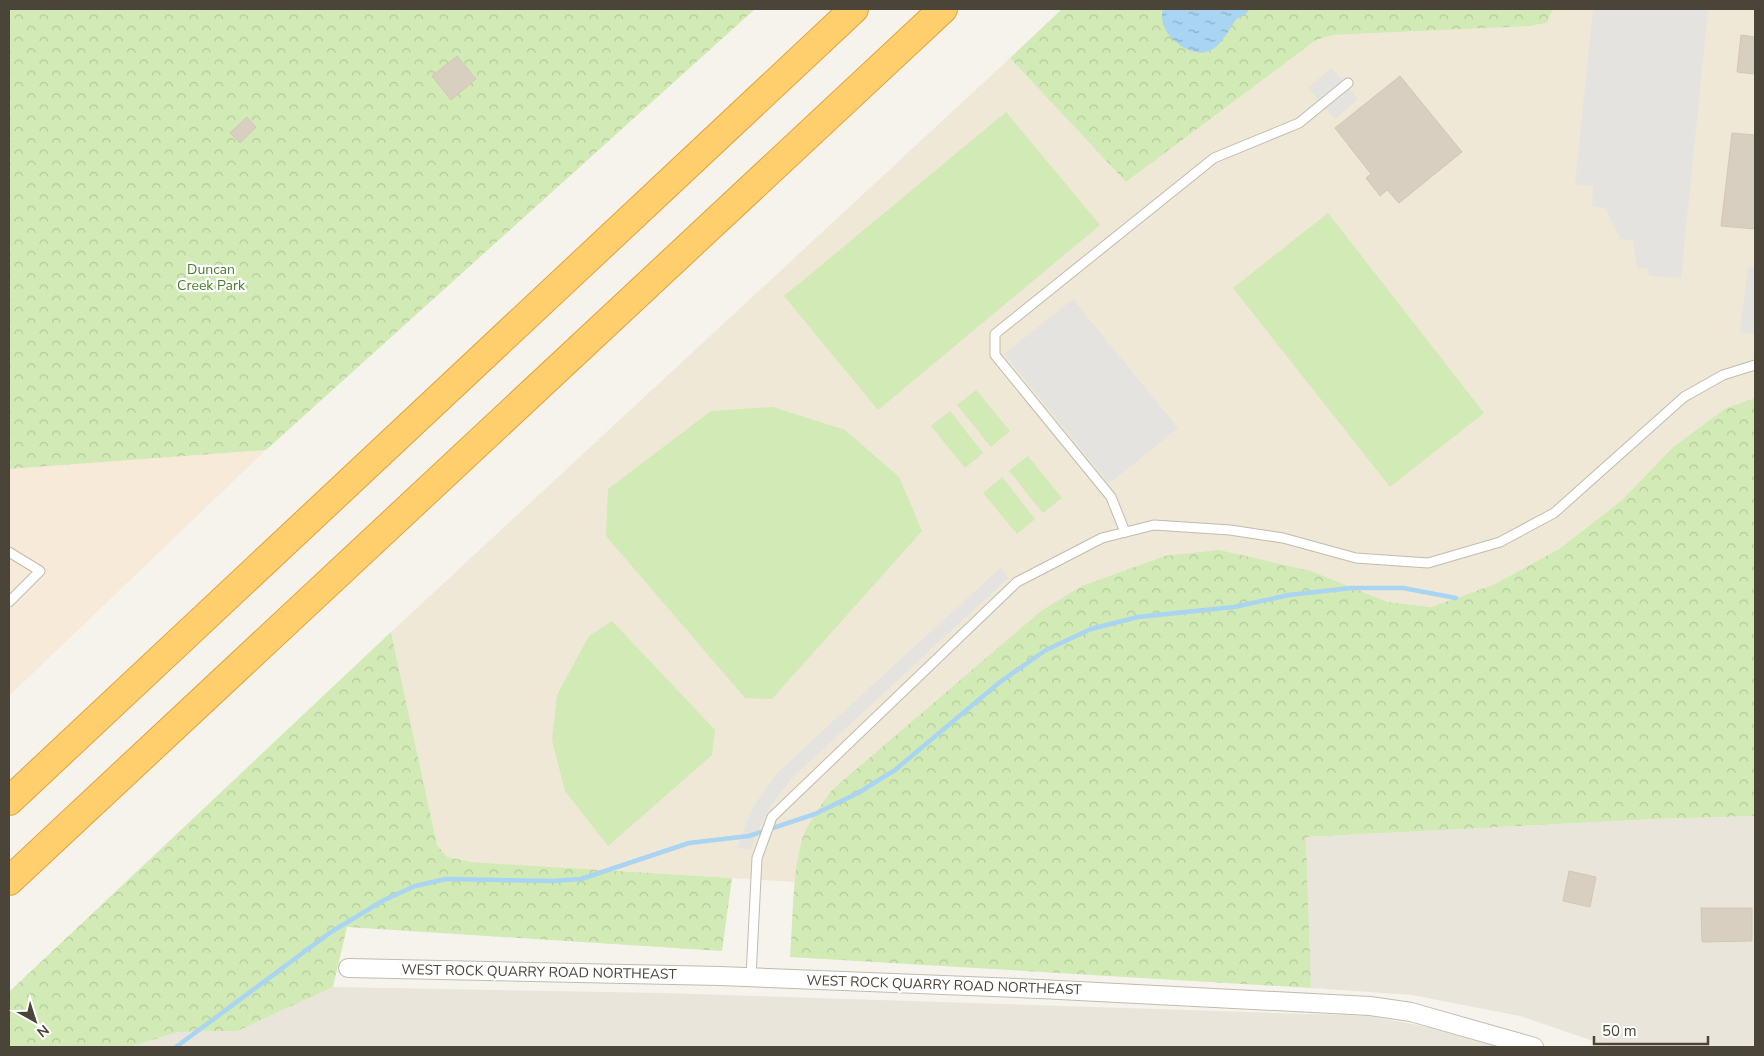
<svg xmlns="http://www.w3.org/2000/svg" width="1764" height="1056" viewBox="0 0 1764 1056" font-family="'Nunito Sans',sans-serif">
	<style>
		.residential { fill: #eae5da }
		.commercial { fill: #f7ead8 }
		.education { fill: #efe8d6 }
		.grass { fill: #d2eab5 }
		.forest { fill: url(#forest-crowns) }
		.parking { fill: #e5e3e0 }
		.water { fill: url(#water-ripples) }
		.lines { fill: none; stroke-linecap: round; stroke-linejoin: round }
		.stream { stroke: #a9d4f2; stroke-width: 4.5 }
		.building { fill: #d8cfc1; stroke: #d3c7b4 }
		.lane-casing { stroke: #c2bbae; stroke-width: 11 }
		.street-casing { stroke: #c2bbae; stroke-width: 20 }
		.highway-casing { stroke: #e0a43c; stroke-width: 30 }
		.lane { stroke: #fff; stroke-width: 9 }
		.street { stroke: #fff; stroke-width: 18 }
		.highway { stroke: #ffcf6e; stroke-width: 28 }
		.labels { text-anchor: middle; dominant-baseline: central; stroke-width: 4.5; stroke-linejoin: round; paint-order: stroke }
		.park-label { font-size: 14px; fill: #4a7f2a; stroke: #fff }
		.street-label { font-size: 14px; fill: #4b4439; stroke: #fff }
	</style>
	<defs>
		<pattern id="forest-crowns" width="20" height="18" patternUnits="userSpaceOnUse" patternTransform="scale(1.25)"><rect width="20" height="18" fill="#d2eab5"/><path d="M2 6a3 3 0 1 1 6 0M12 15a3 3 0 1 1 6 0" fill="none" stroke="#b6ca9c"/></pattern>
		<pattern id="water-ripples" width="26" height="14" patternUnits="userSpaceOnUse" patternTransform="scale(1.25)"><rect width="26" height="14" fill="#a9d4f2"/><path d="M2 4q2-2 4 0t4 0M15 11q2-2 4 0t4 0" fill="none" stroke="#8caec5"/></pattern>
	</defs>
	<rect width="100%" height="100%" fill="#f6f3ec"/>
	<g class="residential">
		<polygon points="1755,816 1755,1047 1611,1047 1520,1016 1412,995 1311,988 1306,837 1656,819"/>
		<polygon points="333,987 663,993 1369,1016 1445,1030 1503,1047 130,1047 178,1032 237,1031"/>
	</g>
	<polygon class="commercial" points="266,450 9,696 9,469"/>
	<polygon class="education" points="1553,9 1755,9 1755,398 1726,408 1673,447 1621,501 1559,549 1493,585 1431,607 1388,602 1311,571 801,841 795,882 471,862 447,857 437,845 391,632 1010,58 1126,182 1316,40 1333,35 1529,26 1547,23"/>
	<g class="grass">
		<polygon points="1006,112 1100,225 878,410 784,296"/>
		<polygon points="1328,213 1484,413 1390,487 1233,288"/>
		<polygon points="976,390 1010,431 991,447 957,405"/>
		<polygon points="773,407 845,430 899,477 922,531 772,699 745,698 606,536 608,489 711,411"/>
		<polygon points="950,411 983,453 965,468 931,426"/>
		<polygon points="1028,456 1062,498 1043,513 1009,471"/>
		<polygon points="1002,477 1035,519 1017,534 983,493"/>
		<polygon points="612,621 715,730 712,755 608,846 565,791 552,740 557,695 589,636"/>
	</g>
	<g class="forest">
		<polygon points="9,9 755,9 266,450 9,469"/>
		<polygon points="1062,9 1553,9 1547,23 1529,26 1333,35 1316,40 1126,182 1010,58"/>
		<path d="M1755 398V816L1656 819 1306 837 1311 988 790 957C793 920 792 879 801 843 806 824 821 806 832 790L1041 611 1082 586 1165 556 1219 550 1311 571 1388 602 1431 607 1493 585 1559 549 1621 501 1673 447 1726 408Z"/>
		<polygon points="391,632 437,845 447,857 471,862 732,878 722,951 347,927 333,987 237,1031 178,1032 130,1047 9,1047 9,992"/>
	</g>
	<g class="parking">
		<polygon points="1593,9 1708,9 1681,278 1649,276 1647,268 1637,268 1633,241 1620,239 1606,208 1592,206 1593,186 1575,185"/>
		<polygon points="1331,68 1358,99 1335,119 1308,88"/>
		<polygon points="1748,267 1755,268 1755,334 1740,332"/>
		<polygon points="1073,299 1178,428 1109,484 1004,354"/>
		<polygon points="1001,567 1008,578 791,779 769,808 750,850 737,847 753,807 778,772"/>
	</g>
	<path class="water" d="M1163 9H1249C1246 16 1239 16 1235 21 1227 32 1221 48 1206 52 1184 56 1156 31 1163 9Z"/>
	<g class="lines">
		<polyline class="stream" points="176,1047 331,932 384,900 415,886 446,879 552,881 581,879 689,843 749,836 815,814 858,793 895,770 1000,682 1046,650 1091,629 1138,617 1234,607 1289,595 1351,588 1403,588 1456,598"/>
	</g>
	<g class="building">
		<polygon points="1741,35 1755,37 1755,74 1737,72"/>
		<polygon points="457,56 476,79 451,100 432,76"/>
		<polygon points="1400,76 1462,152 1399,203 1387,190 1380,196 1366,178 1371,174 1335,128"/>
		<polygon points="247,117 256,127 240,143 230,133"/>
		<polygon points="1732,133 1755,135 1755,229 1721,226"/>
		<polygon points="1569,871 1596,877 1590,907 1563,901"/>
		<polygon points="1701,908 1752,908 1752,941 1702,942"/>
	</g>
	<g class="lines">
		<defs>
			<g id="lane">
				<polyline points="1125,532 1111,497 995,355 995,334 1214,158 1299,123 1348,83"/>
				<polyline points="9,552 40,571 9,602"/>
				<polyline points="751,977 757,858 772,817 1017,582 1102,538 1154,525 1230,530 1283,538 1356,558 1428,563 1500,542 1554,513 1684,397 1723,375 1755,365"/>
			</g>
			<polyline id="street" points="348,968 720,976 1040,989 1370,1006 1411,1012 1534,1047"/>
			<g id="highway">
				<polyline points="9,801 854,9"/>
				<polyline points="9,881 943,9"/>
			</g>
		</defs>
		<use href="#lane" class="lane-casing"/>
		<use href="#street" class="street-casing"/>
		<use href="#highway" class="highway-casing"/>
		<use href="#lane" class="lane"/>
		<use href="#street" class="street"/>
		<use href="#highway" class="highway"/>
	</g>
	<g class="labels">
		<g class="park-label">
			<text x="211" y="269">Duncan<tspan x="211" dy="16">Creek Park</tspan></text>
		</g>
		<g class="street-label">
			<text transform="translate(539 972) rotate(1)">WEST ROCK QUARRY ROAD NORTHEAST</text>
			<text transform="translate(944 985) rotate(2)">WEST ROCK QUARRY ROAD NORTHEAST</text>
		</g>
	</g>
	<rect width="1764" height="1056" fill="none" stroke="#4b4439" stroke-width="20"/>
	<g transform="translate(35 1021) rotate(141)" stroke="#ffffff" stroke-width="4" paint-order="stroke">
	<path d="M0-4L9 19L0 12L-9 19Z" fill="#4b4439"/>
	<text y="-8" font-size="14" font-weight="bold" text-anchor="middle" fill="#4b4439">N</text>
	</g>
	<path d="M1594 1036v8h114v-8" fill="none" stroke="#4b4439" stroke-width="2.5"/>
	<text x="1602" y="1036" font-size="15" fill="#4b4439" stroke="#ffffff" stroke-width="4" paint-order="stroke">50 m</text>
</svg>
